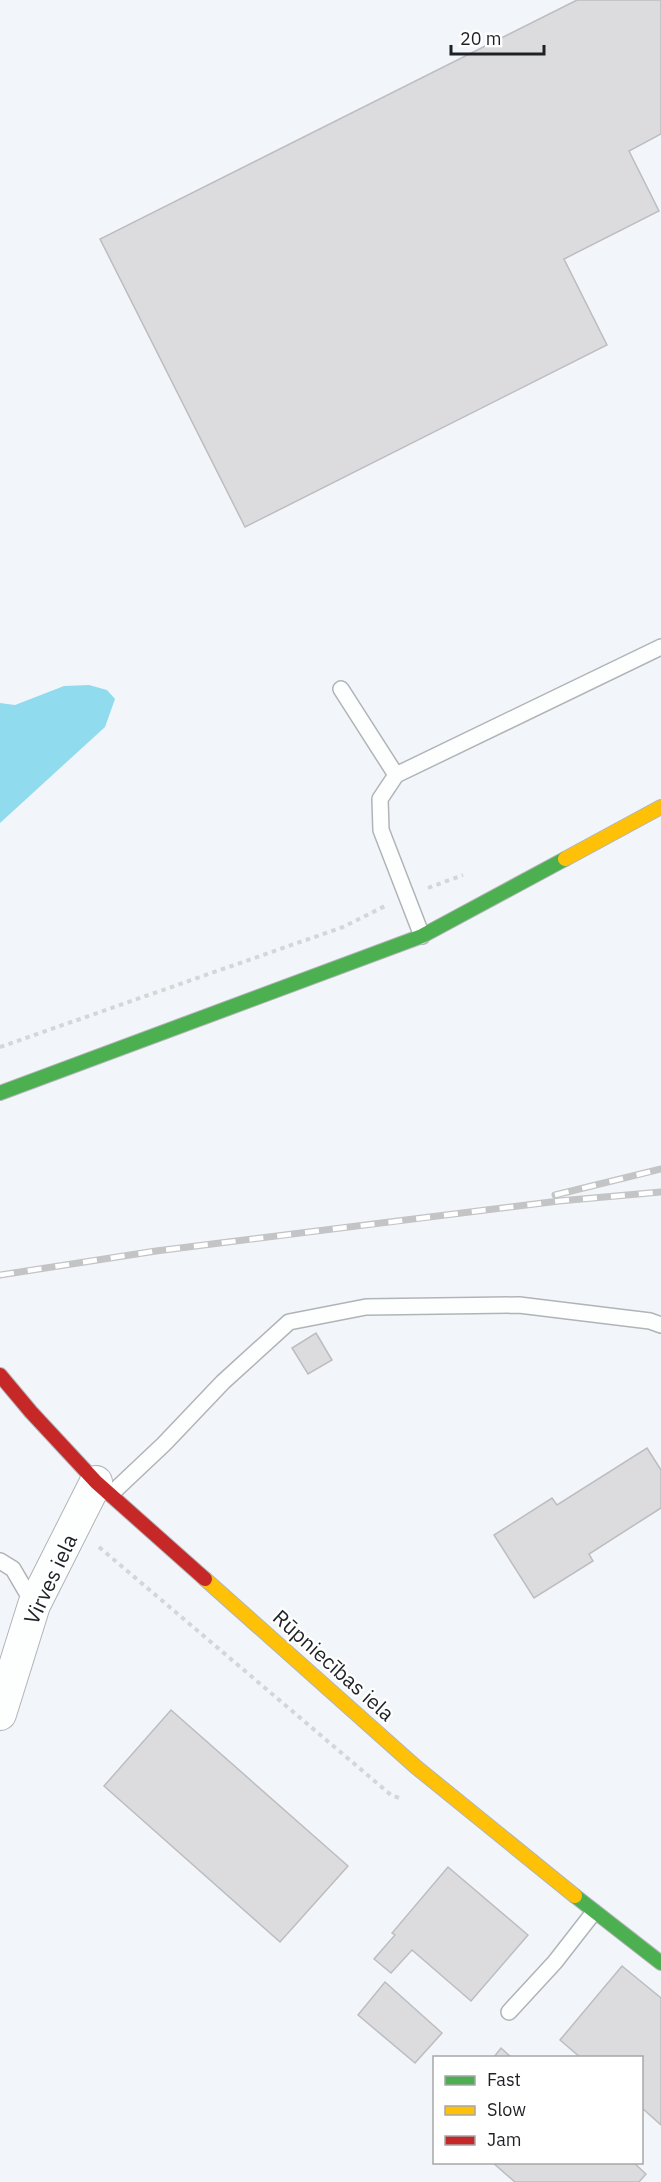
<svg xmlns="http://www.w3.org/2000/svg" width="661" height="2182" viewBox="0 0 661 2182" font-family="'IBM Plex Sans',sans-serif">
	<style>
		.water { fill: #90dbee }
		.building { fill: #dcdcde; stroke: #bdbdc0; stroke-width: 1.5 }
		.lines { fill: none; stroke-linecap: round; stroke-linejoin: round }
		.lane-casing { stroke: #b1b4b7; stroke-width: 18 }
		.street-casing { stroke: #b1b4b7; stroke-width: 34 }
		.fast-casing { stroke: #b1b4b7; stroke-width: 16 }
		.slow-casing { stroke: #b1b4b7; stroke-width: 16 }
		.jam-casing { stroke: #b1b4b7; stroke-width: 16 }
		.path { stroke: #d5d6d7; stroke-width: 4; stroke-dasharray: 4.5 4.5; stroke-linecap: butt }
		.lane { stroke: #fdfefe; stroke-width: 15 }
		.street { stroke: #fdfefe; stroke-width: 32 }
		.fast { stroke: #4caf50; stroke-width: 14 }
		.slow { stroke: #ffc107; stroke-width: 14 }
		.jam { stroke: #c62828; stroke-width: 14 }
		.rail-casing { stroke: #c3c4c5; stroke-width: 7 }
		.rail { stroke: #fff; stroke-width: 4.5; stroke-dasharray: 14; stroke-linecap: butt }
		.labels { text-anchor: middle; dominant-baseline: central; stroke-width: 4.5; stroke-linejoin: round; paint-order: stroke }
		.street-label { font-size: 21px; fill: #1f2225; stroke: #fff }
	</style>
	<rect width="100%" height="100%" fill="#f2f6fa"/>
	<polygon class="water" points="89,685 107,690 115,699 105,727 0,823 0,703 15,705 64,686"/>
	<g class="building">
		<polygon points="577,0 661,0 661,134 629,151 659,211 564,259 607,345 245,527 100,239"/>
		<polygon points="316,1333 332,1360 308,1374 292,1348"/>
		<polygon points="647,1448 661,1470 661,1508 589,1554 593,1561 534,1598 494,1535 552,1498 557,1505"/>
		<polygon points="171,1710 348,1866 280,1942 104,1786"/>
		<polygon points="448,1867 528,1935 471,2001 412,1950 391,1973 374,1959 395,1935 392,1933"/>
		<polygon points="622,1966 661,1998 661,2125 642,2108 642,2058 581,2058 560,2040"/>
		<polygon points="385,1982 442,2033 415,2063 358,2015"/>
		<polygon points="501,2048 512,2058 493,2058"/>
		<polygon points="492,2162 633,2162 646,2174 639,2182 515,2182"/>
	</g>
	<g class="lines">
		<defs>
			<g id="lane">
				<polyline points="341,689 396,775"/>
				<polyline points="422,936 381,830 380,799 396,775 661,647"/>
				<polyline points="111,1494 164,1444 223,1382 289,1322 366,1307 519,1305 650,1321 661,1325"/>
				<polyline points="0,1561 13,1569 34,1605"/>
				<polyline points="509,2012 555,1962 594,1912"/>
			</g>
			<polyline id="street" points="0,1714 34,1605 96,1482"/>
			<g id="fast">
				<polyline points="0,1093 422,936 565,859"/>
				<polyline points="575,1896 661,1963"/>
			</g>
			<g id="slow">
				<polyline points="565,859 661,807"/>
				<polyline points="205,1579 416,1767 575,1896"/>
			</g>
			<polyline id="jam" points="0,1375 31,1412 96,1482 205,1579"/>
		</defs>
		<use href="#lane" class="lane-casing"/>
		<use href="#street" class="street-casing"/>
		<use href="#fast" class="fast-casing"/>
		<use href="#slow" class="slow-casing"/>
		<use href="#jam" class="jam-casing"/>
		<g class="path">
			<polyline points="428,888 463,875"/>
			<polyline points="0,1047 343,927 385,906"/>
			<polyline points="99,1547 391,1795 402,1799"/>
		</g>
		<use href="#lane" class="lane"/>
		<use href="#street" class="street"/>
		<use href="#fast" class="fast"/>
		<use href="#slow" class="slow"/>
		<use href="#jam" class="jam"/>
		<defs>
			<g id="rail">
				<polyline points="555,1195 661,1169"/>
				<polyline points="0,1275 156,1251 559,1201 661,1192"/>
			</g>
		</defs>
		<use href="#rail" class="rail-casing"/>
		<use href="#rail" class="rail"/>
	</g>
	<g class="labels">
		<g class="street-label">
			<text transform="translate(50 1579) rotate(-65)">Virves iela</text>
			<text transform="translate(334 1665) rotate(42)">Rūpniecības iela</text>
		</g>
	</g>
	<rect x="433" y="2056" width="210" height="108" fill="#ffffff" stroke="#a5a7a8" stroke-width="1.5"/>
	<rect x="445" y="2076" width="30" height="9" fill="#4caf50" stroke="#a5a7a8" stroke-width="1.5"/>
	<text x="487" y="2086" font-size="18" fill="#1f2225">Fast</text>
	<rect x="445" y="2106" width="30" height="9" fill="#ffc107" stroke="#a5a7a8" stroke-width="1.5"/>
	<text x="487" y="2116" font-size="18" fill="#1f2225">Slow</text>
	<rect x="445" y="2136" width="30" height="9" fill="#c62828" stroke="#a5a7a8" stroke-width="1.5"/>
	<text x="487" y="2146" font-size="18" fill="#1f2225">Jam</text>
	<path d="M451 45v9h93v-9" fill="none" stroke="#1f2225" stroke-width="3"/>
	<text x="460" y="45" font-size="18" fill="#1f2225" stroke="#ffffff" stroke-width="4.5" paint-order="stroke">20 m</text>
</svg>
